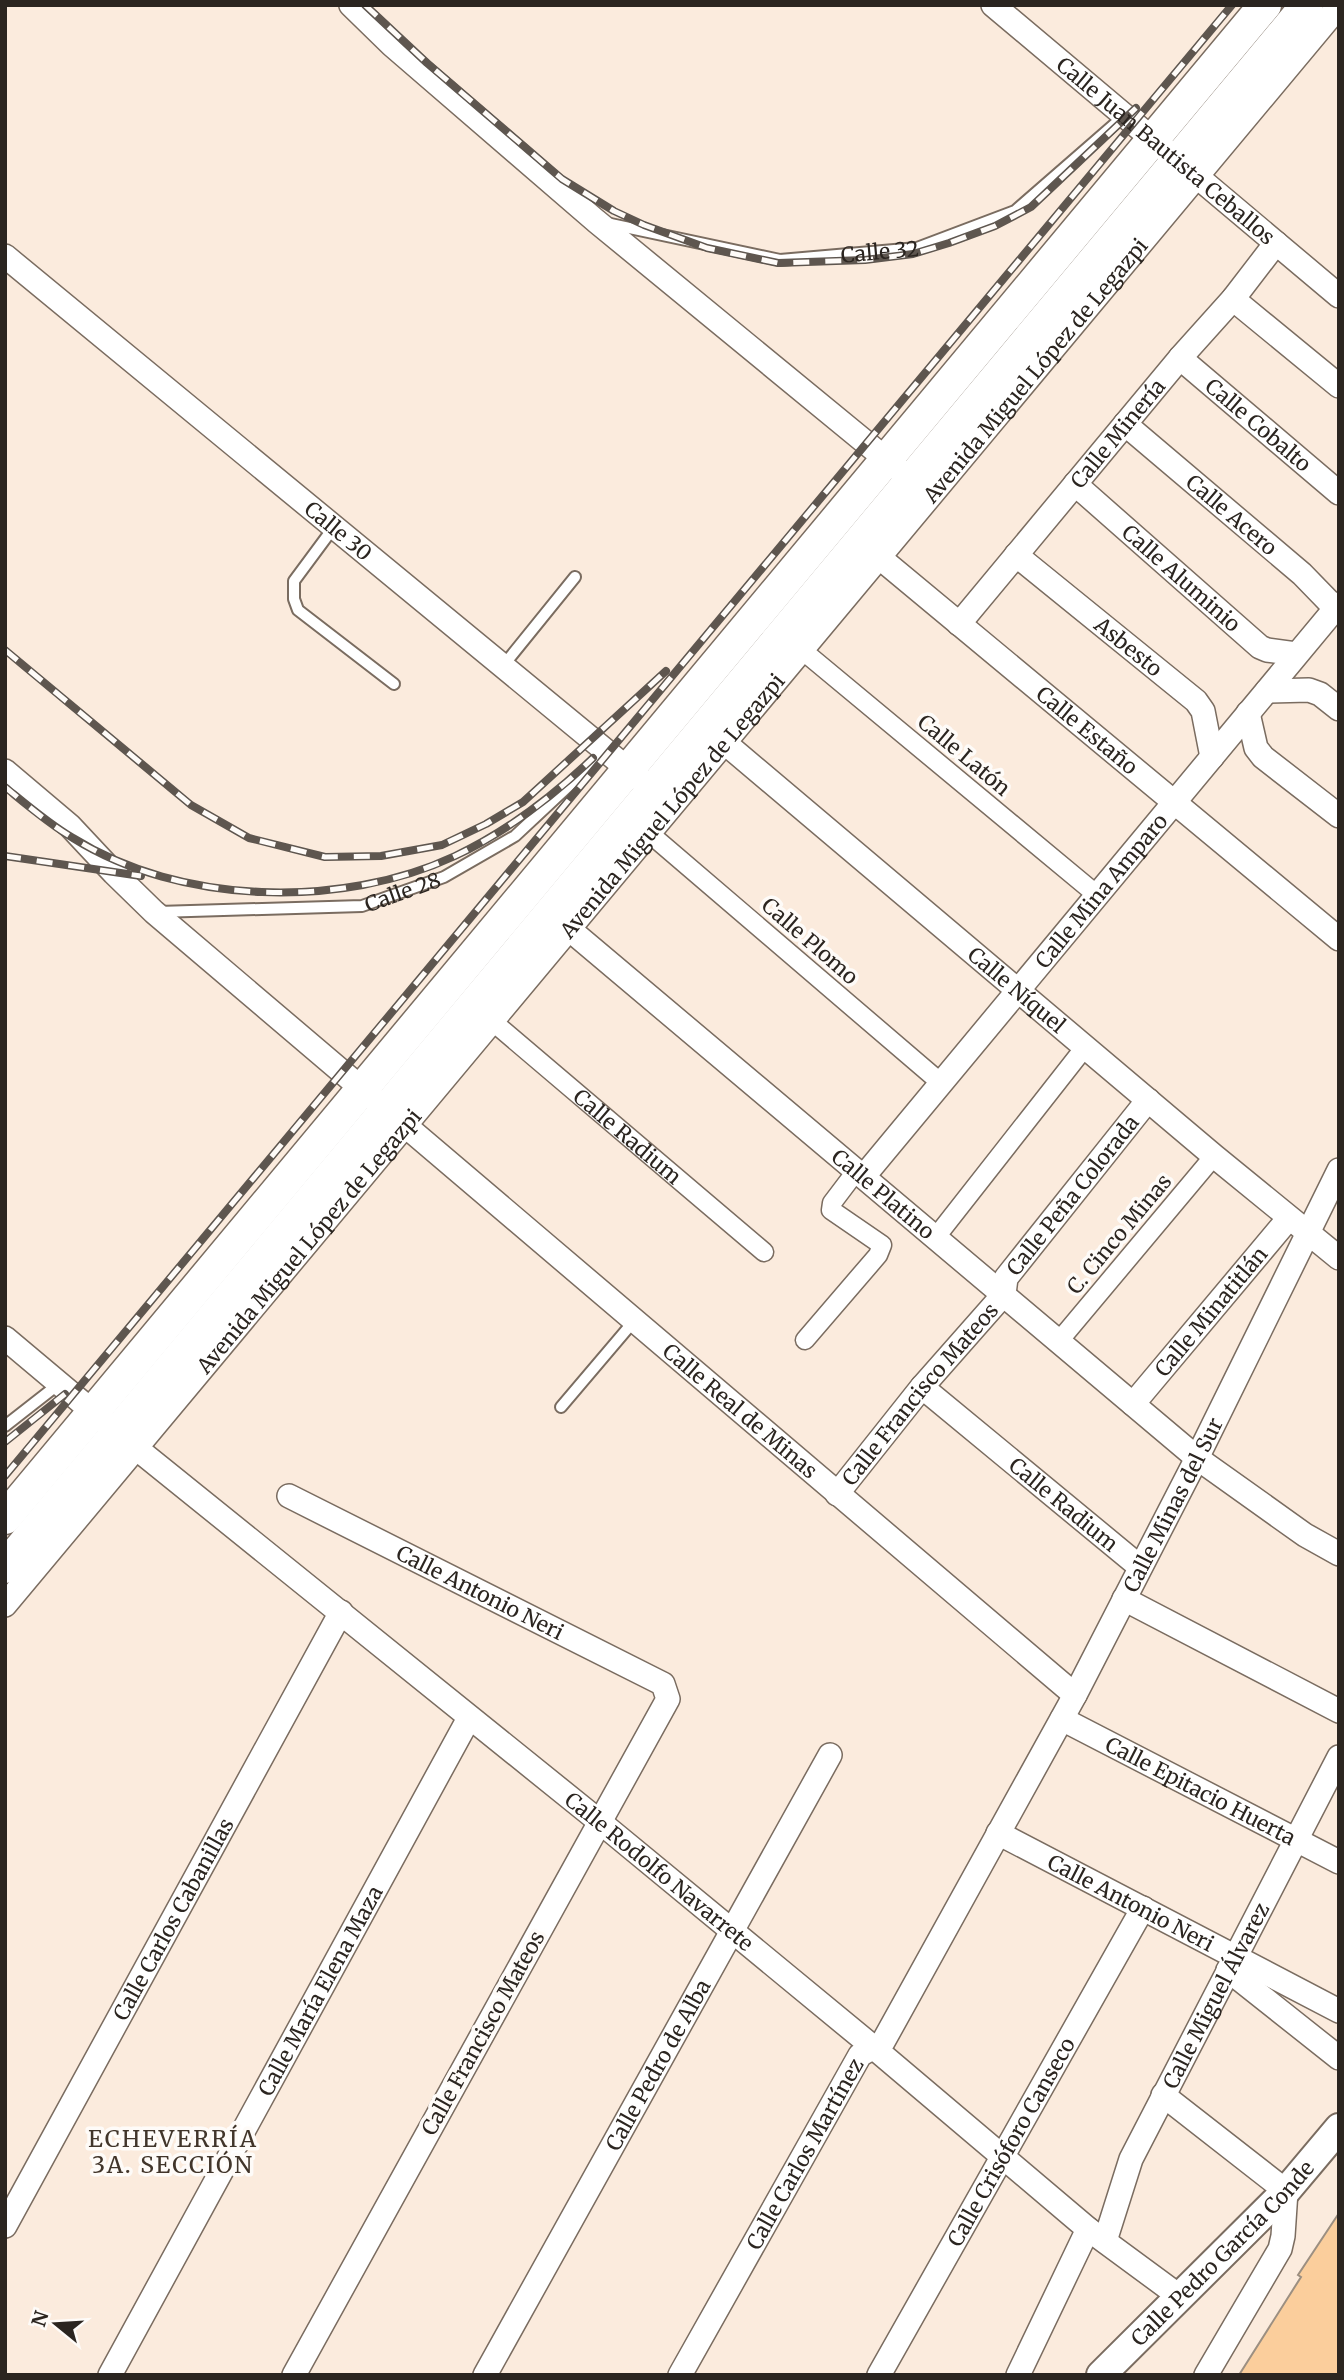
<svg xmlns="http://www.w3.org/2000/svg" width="1344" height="2380" viewBox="0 0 1344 2380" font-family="Merriweather,serif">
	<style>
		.building { fill: #fbce9c; stroke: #9c8f81; stroke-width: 2 }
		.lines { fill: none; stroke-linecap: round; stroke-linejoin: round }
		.service-casing { stroke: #7a6c60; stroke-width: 14 }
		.pedestrian-casing { stroke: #7a6c60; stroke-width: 21 }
		.minor-casing { stroke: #7a6c60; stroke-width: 26 }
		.tertiary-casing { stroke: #7a6c60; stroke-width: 32 }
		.secondary-casing { stroke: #7a6c60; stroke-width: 35 }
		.service { stroke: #fff; stroke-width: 10 }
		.pedestrian { stroke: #fff; stroke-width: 18 }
		.minor { stroke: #fff; stroke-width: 23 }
		.tertiary { stroke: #fff; stroke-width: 28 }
		.secondary { stroke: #fff; stroke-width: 32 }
		.rail-casing { stroke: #5e564f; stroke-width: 8 }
		.rail { stroke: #fefbf8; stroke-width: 5; stroke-dasharray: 16; stroke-linecap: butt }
		.labels { text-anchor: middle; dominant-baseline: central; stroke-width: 7; stroke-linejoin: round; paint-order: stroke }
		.street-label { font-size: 21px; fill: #2b2520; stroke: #fefbf8 }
		.neighbourhood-label { font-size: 23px; letter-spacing: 2px; fill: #41352a; stroke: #fefbf8 }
	</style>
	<rect width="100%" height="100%" fill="#fbebdd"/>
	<polygon class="building" points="1339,2213 1339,2375 1239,2375 1301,2277 1298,2275"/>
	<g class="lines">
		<defs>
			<g id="service">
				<path id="s1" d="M606 223 780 260 917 248 1015 211 1124 116"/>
				<polyline points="334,527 294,581 294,599 298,610 394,684"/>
				<polyline points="503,666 575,577"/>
				<path id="s2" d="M158 912 362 906 444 877 515 836 606 751"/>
				<polyline points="561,1407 634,1321"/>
				<polyline points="5,1426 60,1383"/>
			</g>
			<g id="pedestrian">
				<polyline points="802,650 1097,895"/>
				<polyline points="649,833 941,1083"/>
				<path id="s3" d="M492 1021 764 1252"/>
				<polyline points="936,1237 1085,1047"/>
				<polyline points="805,1340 878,1255 882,1245 831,1210 832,1203 857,1170"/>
				<polyline points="1059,1341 1214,1156"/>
			</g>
			<g id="minor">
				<polyline points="351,5 392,45 596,221 898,469"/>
				<path id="s4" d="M993 5 1339 296"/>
				<path id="s5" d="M5 256 640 779"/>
				<polyline points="1233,299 1339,386"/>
				<path id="s6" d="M1180 358 1339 493"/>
				<path id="s7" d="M1125 424 1302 574 1335 608"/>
				<path id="s8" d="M1075 484 1260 647 1267 650 1296 654"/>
				<path id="s9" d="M868 548 1339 939"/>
				<path id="s10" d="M1016 555 1196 701 1203 711 1212 757"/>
				<path id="s11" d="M959 624 1180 358 1233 299 1276 243"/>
				<polyline points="1267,691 1309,690 1320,694 1339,709"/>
				<polyline points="1248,713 1256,748 1263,757 1339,816"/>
				<path id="s12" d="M725 743 1214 1156 1339 1258"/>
				<path id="s13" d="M5 771 70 826 114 873 154 912 1075 1695"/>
				<path id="s14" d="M569 929 1197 1458 1305 1535 1339 1554"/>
				<path id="s15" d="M864 1176 1339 604"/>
				<path id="s16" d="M5 1338 136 1448 600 1822 873 2047 1088 2229 1179 2296"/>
				<path id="s17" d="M922 1387 1140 1567"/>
				<path id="s18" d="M1133 1404 1289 1218"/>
				<path id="s19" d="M837 1494 922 1387 1004 1294 1006 1278 1148 1100"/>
				<path id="s20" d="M289 1496 663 1684 668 1699 294 2375"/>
				<polyline points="1124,1599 1339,1711"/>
				<path id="s21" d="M5 1605 1339 6"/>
				<path id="s22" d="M1062 1719 1339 1862"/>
				<path id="s23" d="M998 1833 1339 2011"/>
				<polyline points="1228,1970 1339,2058"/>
				<polyline points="1163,2095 1286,2191 1283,2236 1280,2249 1206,2375"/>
				<path id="s24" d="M5 2226 341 1612"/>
				<path id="s25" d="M1105 2241 1131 2159 1339 1757"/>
				<path id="s26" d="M110 2375 469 1718"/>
				<path id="s27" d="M485 2375 830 1755"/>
				<path id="s28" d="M680 2375 860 2055 883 2042 1075 1695 1197 1458 1339 1170"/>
				<path id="s29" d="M879 2375 1143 1908"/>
				<polyline points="1018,2375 1088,2229"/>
			</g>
			<g id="tertiary">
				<path id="s30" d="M1101 2375 1286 2191 1339 2128"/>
			</g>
			<g id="secondary">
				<polyline points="5,1518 1265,5"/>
				<polyline points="5,1567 1307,5"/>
			</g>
		</defs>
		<use href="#service" class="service-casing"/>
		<use href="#pedestrian" class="pedestrian-casing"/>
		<use href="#minor" class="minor-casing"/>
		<use href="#tertiary" class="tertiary-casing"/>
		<use href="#secondary" class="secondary-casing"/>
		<use href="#service" class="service"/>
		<use href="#pedestrian" class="pedestrian"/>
		<use href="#minor" class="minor"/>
		<use href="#tertiary" class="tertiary"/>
		<use href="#secondary" class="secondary"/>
		<defs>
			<g id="rail">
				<polyline points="365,5 427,63 562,179 614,211 644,225 707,248 778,263 865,260 913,254 949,243 995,226 1031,207 1136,108"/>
				<polyline points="5,650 191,805 249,838 325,857 381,856 442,845 486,824 523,802 666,671"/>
				<path d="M5 787C27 805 49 824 73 838 180 905 342 909 455 856 506 832 552 797 593 758"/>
				<polyline points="5,856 141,876"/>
				<polyline points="5,1442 65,1394"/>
				<polyline points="5,1476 1232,5"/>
			</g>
		</defs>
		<use href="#rail" class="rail-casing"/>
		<use href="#rail" class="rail"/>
	</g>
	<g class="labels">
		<g class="street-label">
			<text stroke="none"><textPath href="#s4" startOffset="226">Calle Juan Bautista Ceballos</textPath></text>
			<text stroke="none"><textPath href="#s1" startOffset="278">Calle 32</textPath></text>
			<text stroke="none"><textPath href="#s21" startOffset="1608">Avenida Miguel López de Legazpi</textPath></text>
			<text stroke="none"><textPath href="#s6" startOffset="103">Calle Cobalto</textPath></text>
			<text stroke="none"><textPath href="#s11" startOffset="248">Calle Minería</textPath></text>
			<text stroke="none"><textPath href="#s7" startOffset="140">Calle Acero</textPath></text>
			<text stroke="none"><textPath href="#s5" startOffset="432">Calle 30</textPath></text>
			<text stroke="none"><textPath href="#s8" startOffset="142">Calle Aluminio</textPath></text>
			<text stroke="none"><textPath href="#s10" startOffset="145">Asbesto</textPath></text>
			<text stroke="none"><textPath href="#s9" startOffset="285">Calle Estaño</textPath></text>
			<text transform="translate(964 755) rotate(40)">Calle Latón</text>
			<text stroke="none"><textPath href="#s21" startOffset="1041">Avenida Miguel López de Legazpi</textPath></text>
			<text stroke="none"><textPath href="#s2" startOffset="247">Calle 28</textPath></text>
			<text stroke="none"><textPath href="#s15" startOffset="371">Calle Mina Amparo</textPath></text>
			<text transform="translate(810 941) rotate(41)">Calle Plomo</text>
			<text stroke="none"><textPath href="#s12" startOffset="382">Calle Níquel</textPath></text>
			<text stroke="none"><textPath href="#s3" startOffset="178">Calle Radium</textPath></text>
			<text stroke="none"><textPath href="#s14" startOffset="411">Calle Platino</textPath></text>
			<text stroke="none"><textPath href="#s19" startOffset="383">Calle Peña Colorada</textPath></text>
			<text transform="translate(1119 1234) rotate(-50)">C. Cinco Minas</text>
			<text stroke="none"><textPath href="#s21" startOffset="474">Avenida Miguel López de Legazpi</textPath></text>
			<text stroke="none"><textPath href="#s18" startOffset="121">Calle Minatitlán</textPath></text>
			<text stroke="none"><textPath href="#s19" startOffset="130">Calle Francisco Mateos</textPath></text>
			<text stroke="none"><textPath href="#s13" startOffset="975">Calle Real de Minas</textPath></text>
			<text stroke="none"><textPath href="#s17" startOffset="184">Calle Radium</textPath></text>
			<text stroke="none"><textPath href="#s28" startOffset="1004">Calle Minas del Sur</textPath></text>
			<text stroke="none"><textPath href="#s20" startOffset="214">Calle Antonio Neri</textPath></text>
			<text stroke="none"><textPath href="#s22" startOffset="156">Calle Epitacio Huerta</textPath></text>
			<text stroke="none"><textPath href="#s16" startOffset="844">Calle Rodolfo Navarrete</textPath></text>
			<text stroke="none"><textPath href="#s23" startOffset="150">Calle Antonio Neri</textPath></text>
			<text stroke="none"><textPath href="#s24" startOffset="350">Calle Carlos Cabanillas</textPath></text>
			<text stroke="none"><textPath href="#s26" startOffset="438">Calle María Elena Maza</textPath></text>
			<text stroke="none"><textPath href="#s25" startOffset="270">Calle Miguel Álvarez</textPath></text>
			<text transform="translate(483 2033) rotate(-61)">Calle Francisco Mateos</text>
			<text stroke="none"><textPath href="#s27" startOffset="355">Calle Pedro de Alba</textPath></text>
			<text stroke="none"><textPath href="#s29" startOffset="268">Calle Crisóforo Canseco</textPath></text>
			<text stroke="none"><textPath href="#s28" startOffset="254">Calle Carlos Martínez</textPath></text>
			<text stroke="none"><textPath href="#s30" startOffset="172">Calle Pedro García Conde</textPath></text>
		</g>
		<g class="neighbourhood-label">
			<text x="173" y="2138">ECHEVERRÍA<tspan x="173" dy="26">3A. SECCIÓN</tspan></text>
		</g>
	</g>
	<rect width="1344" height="2380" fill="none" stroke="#2b2520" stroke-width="14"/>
	<g transform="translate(56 2324) rotate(288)" stroke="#fefbf8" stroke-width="5" paint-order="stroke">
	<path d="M0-5L12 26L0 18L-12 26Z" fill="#2b2520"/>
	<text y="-10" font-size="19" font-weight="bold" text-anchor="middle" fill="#2b2520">N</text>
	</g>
</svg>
